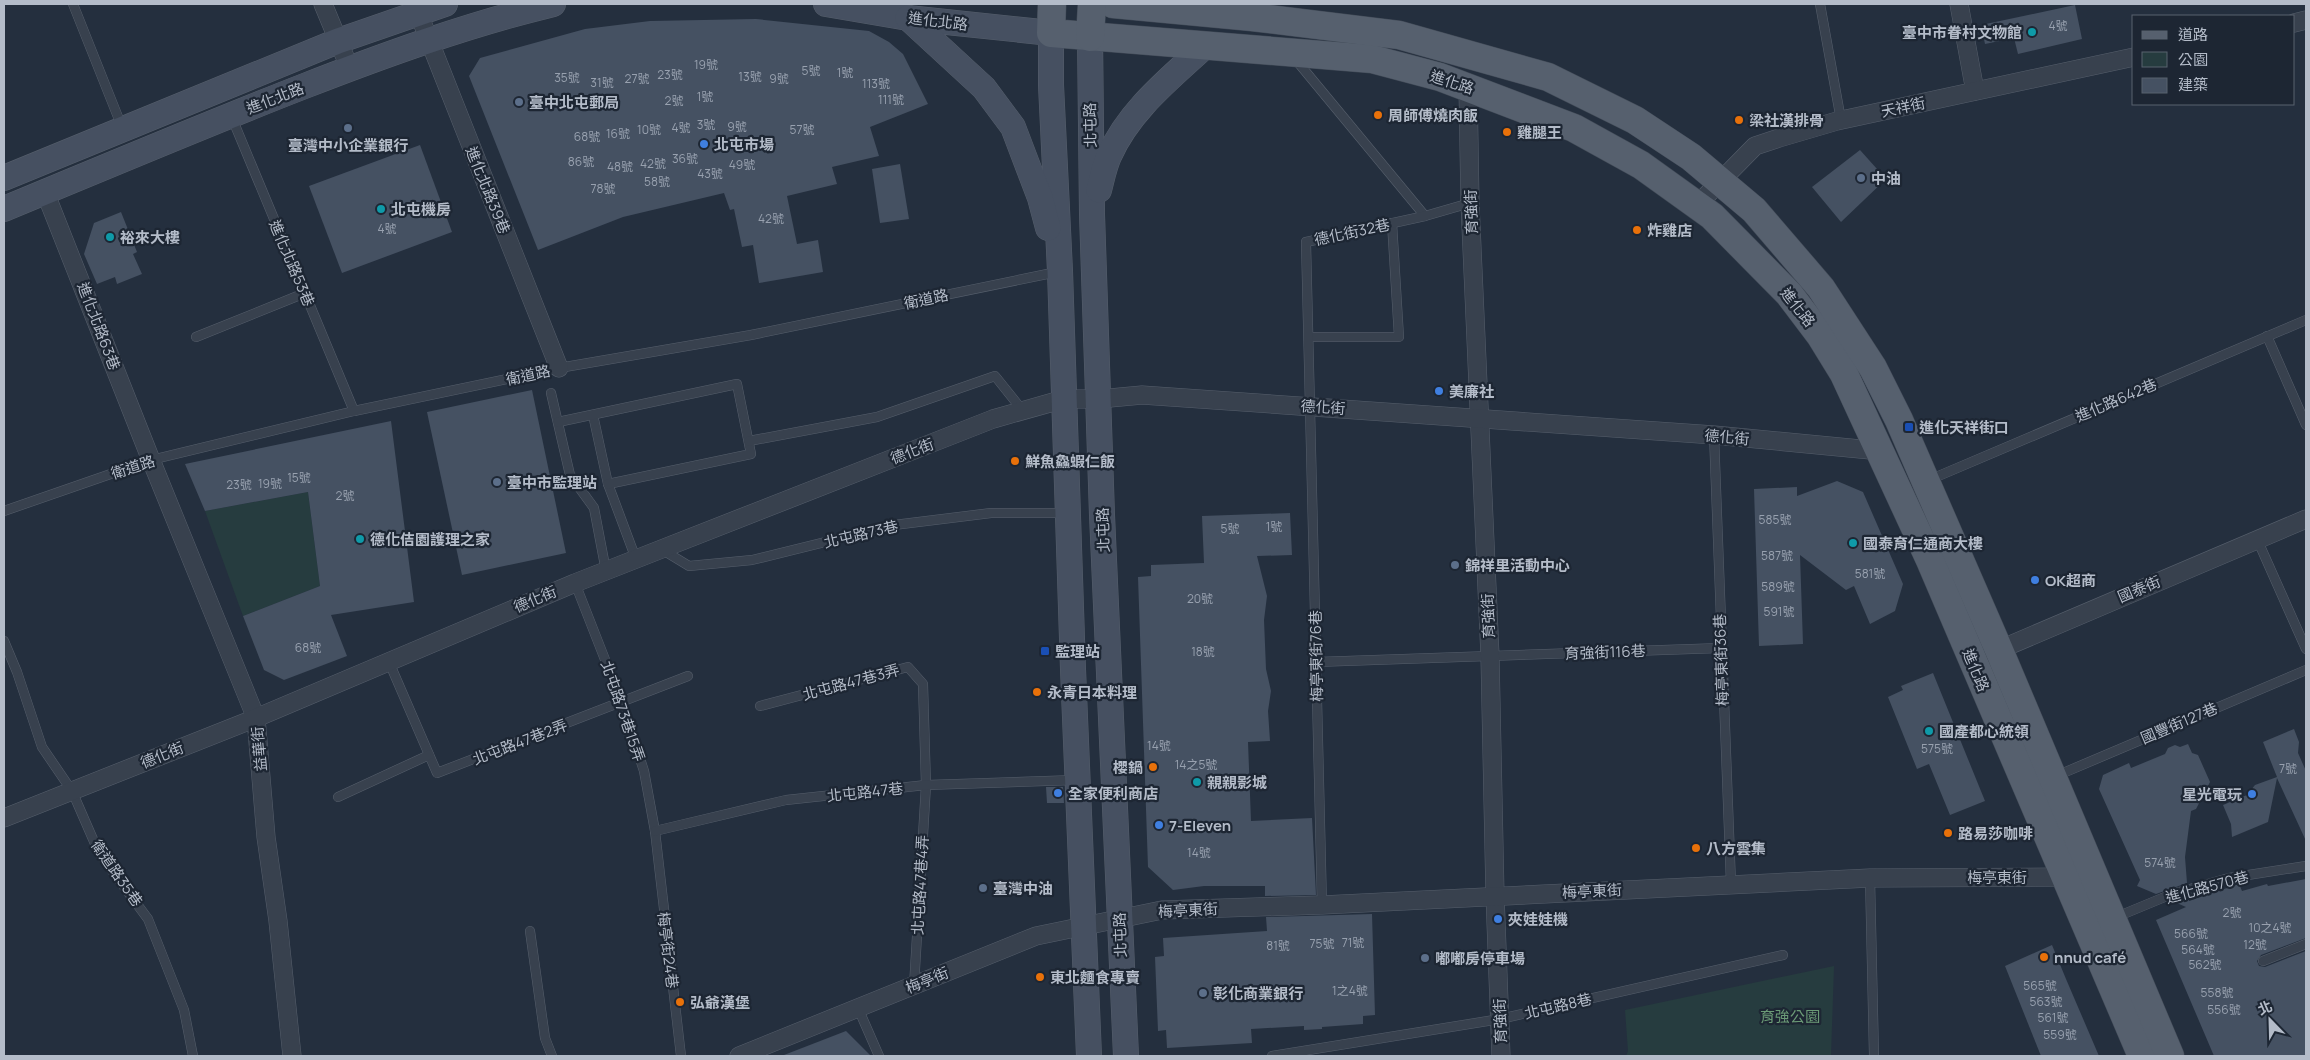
<svg xmlns="http://www.w3.org/2000/svg" width="2310" height="1060" viewBox="0 0 2310 1060" font-family="Manrope,'Noto Sans TC',sans-serif">
	<style>
		.green { fill: #263c3f }
		.building { fill: #455162 }
		.lines { fill: none; stroke-linecap: round; stroke-linejoin: round }
		.service-casing { stroke: #565f6c; stroke-width: 10 }
		.minor-casing { stroke: #565f6c; stroke-width: 19 }
		.secondary-casing { stroke: #565f6c; stroke-width: 26 }
		.primary-casing { stroke: #414a57; stroke-width: 29 }
		.service { stroke: #38414e; stroke-width: 9 }
		.minor { stroke: #38414e; stroke-width: 18 }
		.secondary { stroke: #465061; stroke-width: 25 }
		.primary { stroke: #56606e; stroke-width: 28 }
		.culture-dot { fill: #0f9aa8; stroke: #1d2633; stroke-width: 2 }
		.service-dot { fill: #5c6f8a; stroke: #1d2633; stroke-width: 2 }
		.food-dot { fill: #e8710a; stroke: #1d2633; stroke-width: 2 }
		.shop-dot { fill: #3f7fe0; stroke: #1d2633; stroke-width: 2 }
		.transit-dot { fill: #1a4fb4; stroke: #1d2633; stroke-width: 2 }
		.labels { text-anchor: middle; dominant-baseline: central; stroke-width: 4.5; stroke-linejoin: round; paint-order: stroke }
		.number-label { font-size: 12px; fill: #98a1af }
		.street-label { font-size: 15px; fill: #b4bcc9; stroke: #1d2633 }
		.poi-label { font-size: 15px; font-weight: bold; fill: #b4bcc9; stroke: #1d2633; text-anchor: start }
		.park-label { font-size: 15px; fill: #6b9a76; stroke: #1d2633 }
	</style>
	<rect width="100%" height="100%" fill="#242f3e"/>
	<g class="green">
		<polygon points="308,492 320,586 243,616 205,511"/>
		<polygon points="1834,966 1831,1056 1626,1056 1628,1051 1625,1010"/>
	</g>
	<g class="building">
		<polygon points="2075,5 2082,39 2018,54 2014,38 1985,44 1981,25"/>
		<polygon points="756,19 869,31 889,42 903,54 928,104 870,127 879,156 832,167 837,184 787,196 797,244 818,240 823,272 759,283 753,245 742,247 734,209 730,210 724,193 623,217 538,250 469,76 480,58 585,29 650,21"/>
		<polygon points="420,145 452,232 342,273 309,186"/>
		<polygon points="1860,150 1886,179 1841,222 1812,187"/>
		<polygon points="900,164 909,219 880,223 872,169"/>
		<polygon points="121,212 137,252 133,254 142,274 117,284 115,277 97,284 84,254 94,223"/>
		<polygon points="532,390 566,553 462,575 427,412"/>
		<polygon points="391,421 414,602 331,615 347,656 284,680 264,670 243,616 320,586 308,492 205,511 185,464"/>
		<polygon points="1837,481 1863,492 1903,584 1895,611 1870,624 1854,586 1846,590 1800,555 1803,644 1759,646 1754,489 1797,487 1797,496"/>
		<polygon points="1290,513 1292,555 1257,556 1267,596 1264,620 1266,669 1271,691 1268,711 1270,741 1248,742 1251,821 1312,818 1316,895 1265,896 1265,886 1204,886 1173,890 1148,867 1138,577 1151,576 1151,565 1204,563 1202,516"/>
		<polygon points="1933,673 1985,801 1950,815 1929,764 1917,769 1888,697 1903,690 1901,686"/>
		<polygon points="2294,729 2299,742 2298,753 2306,771 2306,841 2277,778 2268,822 2232,837 2231,824 2223,805 2247,795 2255,785 2277,777 2263,742"/>
		<polygon points="2188,744 2192,753 2198,755 2210,782 2196,809 2191,811 2185,857 2187,883 2156,894 2137,886 2140,880 2099,789 2103,775 2129,763 2131,768 2165,754 2168,748 2175,745 2180,747"/>
		<polygon points="1046,787 1063,787 1064,803 1047,803"/>
		<polygon points="2306,879 2306,938 2261,955 2257,961 2259,966 2265,967 2306,951 2306,1056 2214,1056 2156,920 2186,907 2172,901 2188,896 2189,901 2239,884 2242,891 2267,884 2268,886"/>
		<polygon points="1372,914 1375,1015 1363,1016 1363,1024 1322,1027 1322,1029 1304,1030 1304,1026 1251,1029 1252,1043 1167,1048 1166,1030 1158,1031 1155,957 1164,956 1163,938 1267,931 1266,917"/>
		<polygon points="2052,945 2066,979 2099,1056 2041,1056 2005,966"/>
		<polygon points="846,1031 871,1056 784,1056 784,1055"/>
	</g>
	<g class="lines">
		<defs>
			<g id="service">
				<polyline points="73,4 122,127"/>
				<polyline points="1820,4 1841,120"/>
				<polyline points="1296,60 1425,216"/>
				<polyline points="232,118 354,411"/>
				<polyline points="2267,336 2306,425"/>
				<polyline points="196,337 305,293"/>
				<polyline points="1309,337 1399,337 1392,223"/>
				<polyline points="551,393 570,475 594,508 606,571"/>
				<polyline points="593,415 608,484 636,559"/>
				<polyline points="558,422 737,384 751,454 608,484"/>
				<polyline points="1714,435 1731,884"/>
				<polyline points="749,441 877,417 995,376 1023,411"/>
				<polyline points="1929,480 2306,320"/>
				<polyline points="4,511 151,460 354,411 559,368 751,335 1057,272"/>
				<polyline points="2257,539 2306,649"/>
				<polyline points="661,549 689,566 752,560 894,525 991,513 1066,513"/>
				<polyline points="575,583 622,703 644,771 655,831 681,1056"/>
				<polyline points="4,641 17,672 42,747 72,791 99,853 148,919 184,1010 193,1056"/>
				<polyline points="389,662 437,773 688,676"/>
				<polyline points="1316,662 1721,648"/>
				<polyline points="760,706 908,667 923,684 926,785 914,986"/>
				<polyline points="2056,776 2306,670"/>
				<polyline points="338,797 429,755"/>
				<polyline points="655,831 786,800 926,785 1075,780"/>
				<polyline points="1870,878 1874,1056"/>
				<polyline points="1322,905 1306,242 1425,216 1470,203"/>
				<polyline points="2114,918 2172,894 2229,878 2306,866"/>
				<polyline points="530,931 545,1038 552,1056"/>
				<polyline points="2263,961 2306,944"/>
				<polyline points="858,1008 879,1056"/>
				<polyline points="1272,1056 1500,1019 1783,955"/>
			</g>
			<g id="minor">
				<polyline points="323,4 350,69"/>
				<polyline points="1959,4 1975,91"/>
				<polyline points="418,12 559,368"/>
				<polyline points="2294,23 2306,20"/>
				<polyline points="1468,86 1470,203 1490,656 1495,895 1501,1056"/>
				<polyline points="45,192 151,460 256,718 266,837 278,921 292,1056"/>
				<polyline points="1697,205 1755,146 1779,138 1837,121 2134,57"/>
				<polyline points="1989,654 2306,519"/>
				<polyline points="4,818 256,718 575,583 993,419 1064,399 1099,399 1142,395 1714,435 1881,451"/>
				<polyline points="739,1056 1036,936 1162,910 1322,905 1870,878 2065,877"/>
			</g>
			<g id="secondary">
				<polyline points="826,4 908,18 1051,33 1051,85 1060,271 1073,669 1089,1056"/>
				<polyline points="908,18 984,88 1013,127 1040,198 1048,228"/>
				<polyline points="1090,37 1092,214 1102,515 1126,1056"/>
				<polyline points="4,178 338,41 445,4"/>
				<path d="M1099 190C1102 179 1104 167 1109 156 1129 111 1168 80 1204 47"/>
				<path d="M4 209C103 168 202 126 302 87 384 55 467 25 553 4"/>
			</g>
			<g id="primary">
				<polyline points="1052,4 1051,33 1372,59 1440,77 1574,128 1641,165 1712,216 1789,294 1820,335 1844,374 1930,560 2142,1056"/>
				<polyline points="1113,4 1252,17 1399,35 1548,77 1635,120 1691,157 1754,210 1821,288 1873,368 1899,420 1999,650 2170,1056"/>
				<polyline points="1090,37 1092,4"/>
			</g>
		</defs>
		<use href="#service" class="service-casing"/>
		<use href="#minor" class="minor-casing"/>
		<use href="#secondary" class="secondary-casing"/>
		<use href="#primary" class="primary-casing"/>
		<use href="#service" class="service"/>
		<use href="#minor" class="minor"/>
		<use href="#secondary" class="secondary"/>
		<use href="#primary" class="primary"/>
	</g>
	<g class="culture-dot">
		<circle cx="2032" cy="32" r="5"/>
		<circle cx="381" cy="209" r="5"/>
		<circle cx="110" cy="237" r="5"/>
		<circle cx="360" cy="539" r="5"/>
		<circle cx="1853" cy="543" r="5"/>
		<circle cx="1929" cy="731" r="5"/>
		<circle cx="1197" cy="782" r="5"/>
	</g>
	<g class="service-dot">
		<circle cx="519" cy="102" r="5"/>
		<circle cx="348" cy="128" r="5"/>
		<circle cx="1861" cy="178" r="5"/>
		<circle cx="497" cy="482" r="5"/>
		<circle cx="1455" cy="565" r="5"/>
		<circle cx="983" cy="888" r="5"/>
		<circle cx="1425" cy="958" r="5"/>
		<circle cx="1203" cy="993" r="5"/>
	</g>
	<g class="food-dot">
		<circle cx="1378" cy="115" r="5"/>
		<circle cx="1739" cy="120" r="5"/>
		<circle cx="1507" cy="132" r="5"/>
		<circle cx="1637" cy="230" r="5"/>
		<circle cx="1015" cy="461" r="5"/>
		<circle cx="1037" cy="692" r="5"/>
		<circle cx="1153" cy="767" r="5"/>
		<circle cx="1948" cy="833" r="5"/>
		<circle cx="1696" cy="848" r="5"/>
		<circle cx="2044" cy="957" r="5"/>
		<circle cx="1040" cy="977" r="5"/>
		<circle cx="680" cy="1002" r="5"/>
	</g>
	<g class="shop-dot">
		<circle cx="704" cy="144" r="5"/>
		<circle cx="1439" cy="391" r="5"/>
		<circle cx="2035" cy="580" r="5"/>
		<circle cx="1058" cy="793" r="5"/>
		<circle cx="2252" cy="794" r="5"/>
		<circle cx="1159" cy="825" r="5"/>
		<circle cx="1498" cy="919" r="5"/>
	</g>
	<g class="transit-dot">
		<rect x="1904" y="422" width="10" height="10" rx="2.5"/>
		<rect x="1040" y="646" width="10" height="10" rx="2.5"/>
	</g>
	<g class="labels">
		<g class="number-label">
			<text x="2058" y="25">4號</text>
			<text x="706" y="64">19號</text>
			<text x="811" y="70">5號</text>
			<text x="845" y="72">1號</text>
			<text x="670" y="74">23號</text>
			<text x="750" y="76">13號</text>
			<text x="567" y="77">35號</text>
			<text x="637" y="78">27號</text>
			<text x="779" y="78">9號</text>
			<text x="602" y="82">31號</text>
			<text x="876" y="83">113號</text>
			<text x="705" y="96">1號</text>
			<text x="891" y="99">111號</text>
			<text x="674" y="100">2號</text>
			<text x="706" y="124">3號</text>
			<text x="737" y="126">9號</text>
			<text x="681" y="127">4號</text>
			<text x="649" y="129">10號</text>
			<text x="802" y="129">57號</text>
			<text x="618" y="133">16號</text>
			<text x="587" y="136">68號</text>
			<text x="685" y="158">36號</text>
			<text x="581" y="161">86號</text>
			<text x="653" y="163">42號</text>
			<text x="742" y="164">49號</text>
			<text x="620" y="166">48號</text>
			<text x="710" y="173">43號</text>
			<text x="657" y="181">58號</text>
			<text x="603" y="188">78號</text>
			<text x="771" y="218">42號</text>
			<text x="387" y="228">4號</text>
			<text x="299" y="477">15號</text>
			<text x="270" y="483">19號</text>
			<text x="239" y="484">23號</text>
			<text x="345" y="495">2號</text>
			<text x="1775" y="519">585號</text>
			<text x="1274" y="526">1號</text>
			<text x="1230" y="528">5號</text>
			<text x="1777" y="555">587號</text>
			<text x="1870" y="573">581號</text>
			<text x="1778" y="586">589號</text>
			<text x="1200" y="598">20號</text>
			<text x="1779" y="611">591號</text>
			<text x="308" y="647">68號</text>
			<text x="1203" y="651">18號</text>
			<text x="1159" y="745">14號</text>
			<text x="1937" y="748">575號</text>
			<text x="1196" y="764">14之5號</text>
			<text x="2288" y="768">7號</text>
			<text x="1199" y="852">14號</text>
			<text x="2160" y="862">574號</text>
			<text x="2232" y="912">2號</text>
			<text x="2270" y="927">10之4號</text>
			<text x="2191" y="933">566號</text>
			<text x="1353" y="942">71號</text>
			<text x="1322" y="943">75號</text>
			<text x="2255" y="944">12號</text>
			<text x="1278" y="945">81號</text>
			<text x="2198" y="949">564號</text>
			<text x="2205" y="964">562號</text>
			<text x="2040" y="985">565號</text>
			<text x="1350" y="990">1之4號</text>
			<text x="2217" y="992">558號</text>
			<text x="2046" y="1001">563號</text>
			<text x="2224" y="1009">556號</text>
			<text x="2053" y="1017">561號</text>
			<text x="2060" y="1034">559號</text>
		</g>
		<g class="street-label">
			<text transform="translate(938 21) rotate(7)">進化北路</text>
			<text transform="translate(1452 82) rotate(18)">進化路</text>
			<text transform="translate(275 98) rotate(-21)">進化北路</text>
			<text transform="translate(1903 107) rotate(-12)">天祥街</text>
			<text transform="translate(1090 125) rotate(-91)">北屯路</text>
			<text transform="translate(488 190) rotate(68)">進化北路39巷</text>
			<text transform="translate(1471 212) rotate(-92)">育強街</text>
			<text transform="translate(1352 232) rotate(-12)">德化街32巷</text>
			<text transform="translate(292 263) rotate(67)">進化北路53巷</text>
			<text transform="translate(926 299) rotate(-12)">衛道路</text>
			<text transform="translate(1798 307) rotate(52)">進化路</text>
			<text transform="translate(99 326) rotate(69)">進化北路63巷</text>
			<text transform="translate(528 375) rotate(-12)">衛道路</text>
			<text transform="translate(2116 400) rotate(-23)">進化路642巷</text>
			<text transform="translate(1323 407) rotate(4)">德化街</text>
			<text transform="translate(1727 437) rotate(5)">德化街</text>
			<text transform="translate(912 451) rotate(-21)">德化街</text>
			<text transform="translate(133 467) rotate(-18)">衛道路</text>
			<text transform="translate(1103 530) rotate(-92)">北屯路</text>
			<text transform="translate(861 534) rotate(-13)">北屯路73巷</text>
			<text transform="translate(2139 589) rotate(-23)">國泰街</text>
			<text transform="translate(535 599) rotate(-23)">德化街</text>
			<text transform="translate(1488 616) rotate(-92)">育強街</text>
			<text transform="translate(1605 652) rotate(-2)">育強街116巷</text>
			<text transform="translate(1316 656) rotate(-91)">梅亭東街76巷</text>
			<text transform="translate(1721 660) rotate(-92)">梅亭東街36巷</text>
			<text transform="translate(1976 670) rotate(67)">進化路</text>
			<text transform="translate(851 682) rotate(-15)">北屯路47巷3弄</text>
			<text transform="translate(623 711) rotate(71)">北屯路73巷15弄</text>
			<text transform="translate(2179 723) rotate(-23)">國豐街127巷</text>
			<text transform="translate(520 742) rotate(-21)">北屯路47巷2弄</text>
			<text transform="translate(259 749) rotate(-95)">益華街</text>
			<text transform="translate(162 755) rotate(-22)">德化街</text>
			<text transform="translate(865 792) rotate(-6)">北屯路47巷</text>
			<text transform="translate(117 873) rotate(55)">衛道路35巷</text>
			<text x="1997" y="877">梅亭東街</text>
			<text transform="translate(920 885) rotate(-87)">北屯路47巷4弄</text>
			<text transform="translate(2207 887) rotate(-15)">進化路570巷</text>
			<text transform="translate(1592 891) rotate(-3)">梅亭東街</text>
			<text transform="translate(1188 910) rotate(-3)">梅亭東街</text>
			<text transform="translate(1120 935) rotate(-92)">北屯路</text>
			<text transform="translate(668 950) rotate(83)">梅亭街24巷</text>
			<text transform="translate(927 980) rotate(-22)">梅亭街</text>
			<text transform="translate(1558 1006) rotate(-13)">北屯路8巷</text>
			<text transform="translate(1500 1021) rotate(-92)">育強街</text>
		</g>
		<g class="poi-label">
			<text x="2022" y="32" text-anchor="end">臺中市眷村文物館</text>
			<text x="529" y="102">臺中北屯郵局</text>
			<text x="1388" y="115">周師傅燒肉飯</text>
			<text x="1749" y="120">梁社漢排骨</text>
			<text x="1517" y="132">雞腿王</text>
			<text x="714" y="144">北屯市場</text>
			<text x="348" y="145" text-anchor="middle">臺灣中小企業銀行</text>
			<text x="1871" y="178">中油</text>
			<text x="391" y="209">北屯機房</text>
			<text x="1647" y="230">炸雞店</text>
			<text x="120" y="237">裕來大樓</text>
			<text x="1449" y="391">美廉社</text>
			<text x="1919" y="427">進化天祥街口</text>
			<text x="1025" y="461">鮮魚鱻蝦仁飯</text>
			<text x="507" y="482">臺中市監理站</text>
			<text x="370" y="539">德化佶園護理之家</text>
			<text x="1863" y="543">國泰育仁通商大樓</text>
			<text x="1465" y="565">錦祥里活動中心</text>
			<text x="2045" y="580">OK超商</text>
			<text x="1055" y="651">監理站</text>
			<text x="1047" y="692">永青日本料理</text>
			<text x="1939" y="731">國產都心統領</text>
			<text x="1143" y="767" text-anchor="end">櫻鍋</text>
			<text x="1207" y="782">親親影城</text>
			<text x="1068" y="793">全家便利商店</text>
			<text x="2242" y="794" text-anchor="end">星光電玩</text>
			<text x="1169" y="825">7-Eleven</text>
			<text x="1958" y="833">路易莎咖啡</text>
			<text x="1706" y="848">八方雲集</text>
			<text x="993" y="888">臺灣中油</text>
			<text x="1508" y="919">夾娃娃機</text>
			<text x="2054" y="957">nnud café</text>
			<text x="1435" y="958">嘟嘟房停車場</text>
			<text x="1050" y="977">東北麵食專賣</text>
			<text x="1213" y="993">彰化商業銀行</text>
			<text x="690" y="1002">弘爺漢堡</text>
		</g>
		<g class="park-label">
			<text x="1790" y="1016">育強公園</text>
		</g>
	</g>
	<rect width="2310" height="1060" fill="none" stroke="#b4bcc9" stroke-width="10"/>
	<rect x="2132" y="15" width="162" height="90" fill="#1d2633" stroke="#59626f"/>
	<rect x="2142" y="31" width="25" height="8" fill="#56606e" stroke="#59626f"/>
	<text x="2178" y="40" font-size="15" fill="#b4bcc9">道路</text>
	<rect x="2142" y="52" width="25" height="15" fill="#263c3f" stroke="#59626f"/>
	<text x="2178" y="65" font-size="15" fill="#b4bcc9">公園</text>
	<rect x="2142" y="78" width="25" height="15" fill="#455162" stroke="#59626f"/>
	<text x="2178" y="90" font-size="15" fill="#b4bcc9">建築</text>
	<g transform="translate(2270 1020) rotate(337)" stroke="#1d2633" stroke-width="4" paint-order="stroke">
	<path d="M0-4L9 19L0 12L-9 19Z" fill="#b4bcc9"/>
	<text y="-8" font-size="14" font-weight="bold" text-anchor="middle" fill="#b4bcc9">北</text>
	</g>
</svg>
